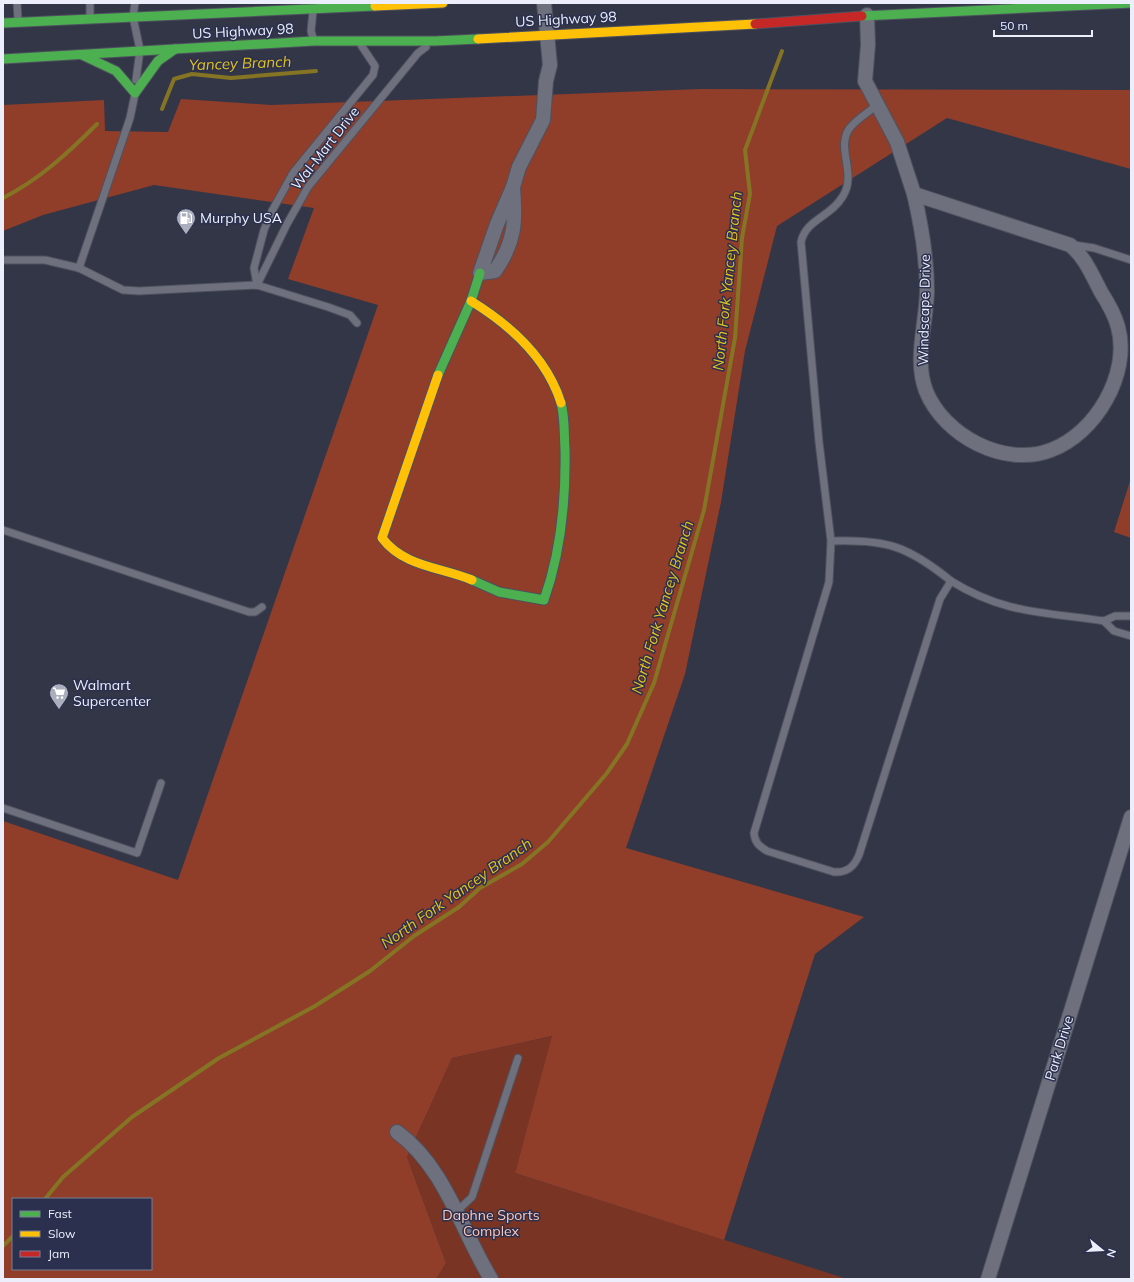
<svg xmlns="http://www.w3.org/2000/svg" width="1134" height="1282" viewBox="0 0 1134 1282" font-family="Mulish,sans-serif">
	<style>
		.green { fill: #7a3423 }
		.forest { fill: #903e2a; fill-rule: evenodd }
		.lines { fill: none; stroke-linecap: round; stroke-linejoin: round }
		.stream { stroke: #857424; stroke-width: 4 }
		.lane-casing { stroke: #4e515e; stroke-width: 9 }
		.street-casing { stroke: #4e515e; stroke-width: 16 }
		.fast-casing { stroke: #4e515e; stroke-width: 11 }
		.slow-casing { stroke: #4e515e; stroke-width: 11 }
		.jam-casing { stroke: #4e515e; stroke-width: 11 }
		.lane { stroke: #6e717d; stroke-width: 7 }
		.street { stroke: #6e717d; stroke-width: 14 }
		.fast { stroke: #4caf50; stroke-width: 9 }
		.slow { stroke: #ffc107; stroke-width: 9 }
		.jam { stroke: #c62828; stroke-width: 9 }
		.labels { text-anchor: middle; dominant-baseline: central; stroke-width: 3; stroke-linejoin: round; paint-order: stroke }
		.street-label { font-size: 14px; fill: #eceffb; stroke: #2b304f }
		.poi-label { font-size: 14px; fill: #eceffb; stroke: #2b304f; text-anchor: start }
		.park-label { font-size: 14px; fill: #ffc9ba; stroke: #2b304f }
		.water-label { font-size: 15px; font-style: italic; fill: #e4c21d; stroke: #2b304f }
	</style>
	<rect width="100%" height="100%" fill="#333647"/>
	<polygon class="green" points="553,1036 515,1173 847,1279 436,1279 446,1263 407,1157 452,1058"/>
	<g class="forest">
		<path d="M701 89 1131 90V169L947 118 777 226 745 351 721 502 685 674 626 848 864 917 815 954 724 1240 515 1173 552 1036 452 1058 407 1157 446 1263 436 1279H3V821L178 880 378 305 288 279 314 208 154 185 43 215 3 231V105L104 100 105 131 168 132 181 99 271 105ZM13 1199H151V1269H13Z"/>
		<polygon points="1131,478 1131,538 1114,532"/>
	</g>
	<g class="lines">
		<g class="stream">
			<polyline points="162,109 174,79 192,74 231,78 316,71"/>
			<path d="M3 198C40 179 68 153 97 124"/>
			<polyline points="45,1199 63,1177 132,1117 219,1058 315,1006 370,971 414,936 459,907 480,888 522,864 548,842 607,773 627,744 654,683 704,510 735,338 742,238 750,194 745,150 782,51"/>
			<polyline points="3,1246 13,1236"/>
		</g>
		<defs>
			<g id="lane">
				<polyline points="17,3 18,20"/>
				<polyline points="135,3 133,17 140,50 136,80"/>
				<polyline points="90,17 90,3"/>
				<polyline points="313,38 311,31 313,11"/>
				<polyline points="1074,245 1094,248 1131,260"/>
				<polyline points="3,260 45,260 79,268 130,118 135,94"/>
				<polyline points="79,268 123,290 139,291 257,285 328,307 350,315 357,323"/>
				<polyline points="257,285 287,224 308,187 418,53 426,47"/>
				<polyline points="257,285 254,268 264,230 272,211 293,173 373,75 375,66 361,45"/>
				<polyline points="3,530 249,612 255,612 262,607"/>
				<path d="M831 541C886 539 908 546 951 581L940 599 859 855C854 867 847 873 834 872L767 851C759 846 755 843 754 833L829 582 831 541 819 442 801 242C806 219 831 217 843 196 857 173 836 149 849 129 856 119 869 112 877 105"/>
				<path d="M951 581C1004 614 1045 612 1104 621L1115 616H1131"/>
				<polyline points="1104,621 1114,631 1131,636"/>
				<polyline points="3,808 137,853 161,783"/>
				<polyline points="456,1212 472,1197 518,1058"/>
			</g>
			<g id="street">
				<polyline points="867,15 868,45 865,81 897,142 914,194"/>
				<path d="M513 187C516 222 515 242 495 271L480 273 497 224Z"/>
				<polyline points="513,187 519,167 543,120 546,81 550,65 544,3"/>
				<path d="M914 194 1070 245C1085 257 1092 275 1101 292 1108 303 1115 315 1118 327 1131 374 1095 434 1051 450 1005 468 944 436 926 391 914 360 926 325 927 292 927 257 922 228 914 194Z"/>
				<path d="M397 1132C445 1167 461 1230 491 1279"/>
				<polyline points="988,1279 1131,817"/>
			</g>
			<g id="fast">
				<polyline points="862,16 1131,3"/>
				<polyline points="3,23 375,6"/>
				<polyline points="82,55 116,71 135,93 158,61 175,49"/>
				<polyline points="3,59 314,41 435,41 478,39"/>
				<polyline points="438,375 471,301 480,273"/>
				<path d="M472 580 499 592 544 600C561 552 566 500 565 449 564 434 565 418 561 403"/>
			</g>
			<g id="slow">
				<polyline points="375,6 443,3"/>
				<polyline points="478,39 755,24"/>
				<path d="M471 301C510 325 547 358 561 403"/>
				<path d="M438 375 382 538C404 567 441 567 472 580"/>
			</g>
			<polyline id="jam" points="755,24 862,16"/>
		</defs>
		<use href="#lane" class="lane-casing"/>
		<use href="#street" class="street-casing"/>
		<use href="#fast" class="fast-casing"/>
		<use href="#slow" class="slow-casing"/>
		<use href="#jam" class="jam-casing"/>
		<use href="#lane" class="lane"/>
		<use href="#street" class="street"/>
		<use href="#fast" class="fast"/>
		<use href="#slow" class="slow"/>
		<use href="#jam" class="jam"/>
	</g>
	<defs>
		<symbol id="fuel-pin" viewBox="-11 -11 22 30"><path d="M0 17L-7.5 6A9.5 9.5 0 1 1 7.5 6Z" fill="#abaebc" stroke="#2b304f"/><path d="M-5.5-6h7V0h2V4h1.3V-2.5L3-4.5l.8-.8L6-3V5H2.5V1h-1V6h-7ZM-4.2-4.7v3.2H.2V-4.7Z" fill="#fff"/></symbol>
		<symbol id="supermarket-pin" viewBox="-11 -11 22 30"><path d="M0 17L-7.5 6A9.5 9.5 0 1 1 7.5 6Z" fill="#abaebc" stroke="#2b304f"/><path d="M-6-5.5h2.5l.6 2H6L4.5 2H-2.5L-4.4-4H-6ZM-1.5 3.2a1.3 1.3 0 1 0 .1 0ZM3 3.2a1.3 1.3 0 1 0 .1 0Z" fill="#fff"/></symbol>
	</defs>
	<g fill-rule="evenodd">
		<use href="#fuel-pin" x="175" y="207" width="22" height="30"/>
		<use href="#supermarket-pin" x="48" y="682" width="22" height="30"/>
	</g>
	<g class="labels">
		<g class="street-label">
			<text transform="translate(566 19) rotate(-3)">US Highway 98</text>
			<text transform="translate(243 31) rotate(-3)">US Highway 98</text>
			<text transform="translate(325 148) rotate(-52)">Wal-Mart Drive</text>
			<text transform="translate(924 310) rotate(-89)">Windscape Drive</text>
			<text transform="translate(1059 1048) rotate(-73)">Park Drive</text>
		</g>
		<g class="poi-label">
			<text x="200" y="218">Murphy USA</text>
			<text x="73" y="685">Walmart<tspan x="73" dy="16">Supercenter</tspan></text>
		</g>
		<g class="park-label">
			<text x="491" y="1215">Daphne Sports<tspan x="491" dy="16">Complex</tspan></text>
		</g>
		<g class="water-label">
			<text transform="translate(240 63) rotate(-2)">Yancey Branch</text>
			<text transform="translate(727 281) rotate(-84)">North Fork Yancey Branch</text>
			<text transform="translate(662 607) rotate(-73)">North Fork Yancey Branch</text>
			<text transform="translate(456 893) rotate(-35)">North Fork Yancey Branch</text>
		</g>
	</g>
	<rect width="1134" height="1282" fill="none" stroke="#eceffb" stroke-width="8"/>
	<rect x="12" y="1198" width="140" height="72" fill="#2b304f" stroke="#787c94"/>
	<rect x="20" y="1211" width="20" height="6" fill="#4caf50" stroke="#787c94"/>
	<text x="48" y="1218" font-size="12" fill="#eceffb">Fast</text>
	<rect x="20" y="1231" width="20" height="6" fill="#ffc107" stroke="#787c94"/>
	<text x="48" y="1238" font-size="12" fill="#eceffb">Slow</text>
	<rect x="20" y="1251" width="20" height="6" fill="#c62828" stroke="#787c94"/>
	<text x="48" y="1258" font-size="12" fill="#eceffb">Jam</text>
	<g transform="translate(1102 1250) rotate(108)" stroke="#2b304f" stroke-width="3" paint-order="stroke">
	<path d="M0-3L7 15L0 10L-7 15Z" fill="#eceffb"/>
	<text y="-6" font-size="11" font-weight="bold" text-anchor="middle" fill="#eceffb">N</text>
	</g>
	<path d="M994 30v6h98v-6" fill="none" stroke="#eceffb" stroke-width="2"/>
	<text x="1000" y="30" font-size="12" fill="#eceffb" stroke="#2b304f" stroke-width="3" paint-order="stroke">50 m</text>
</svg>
